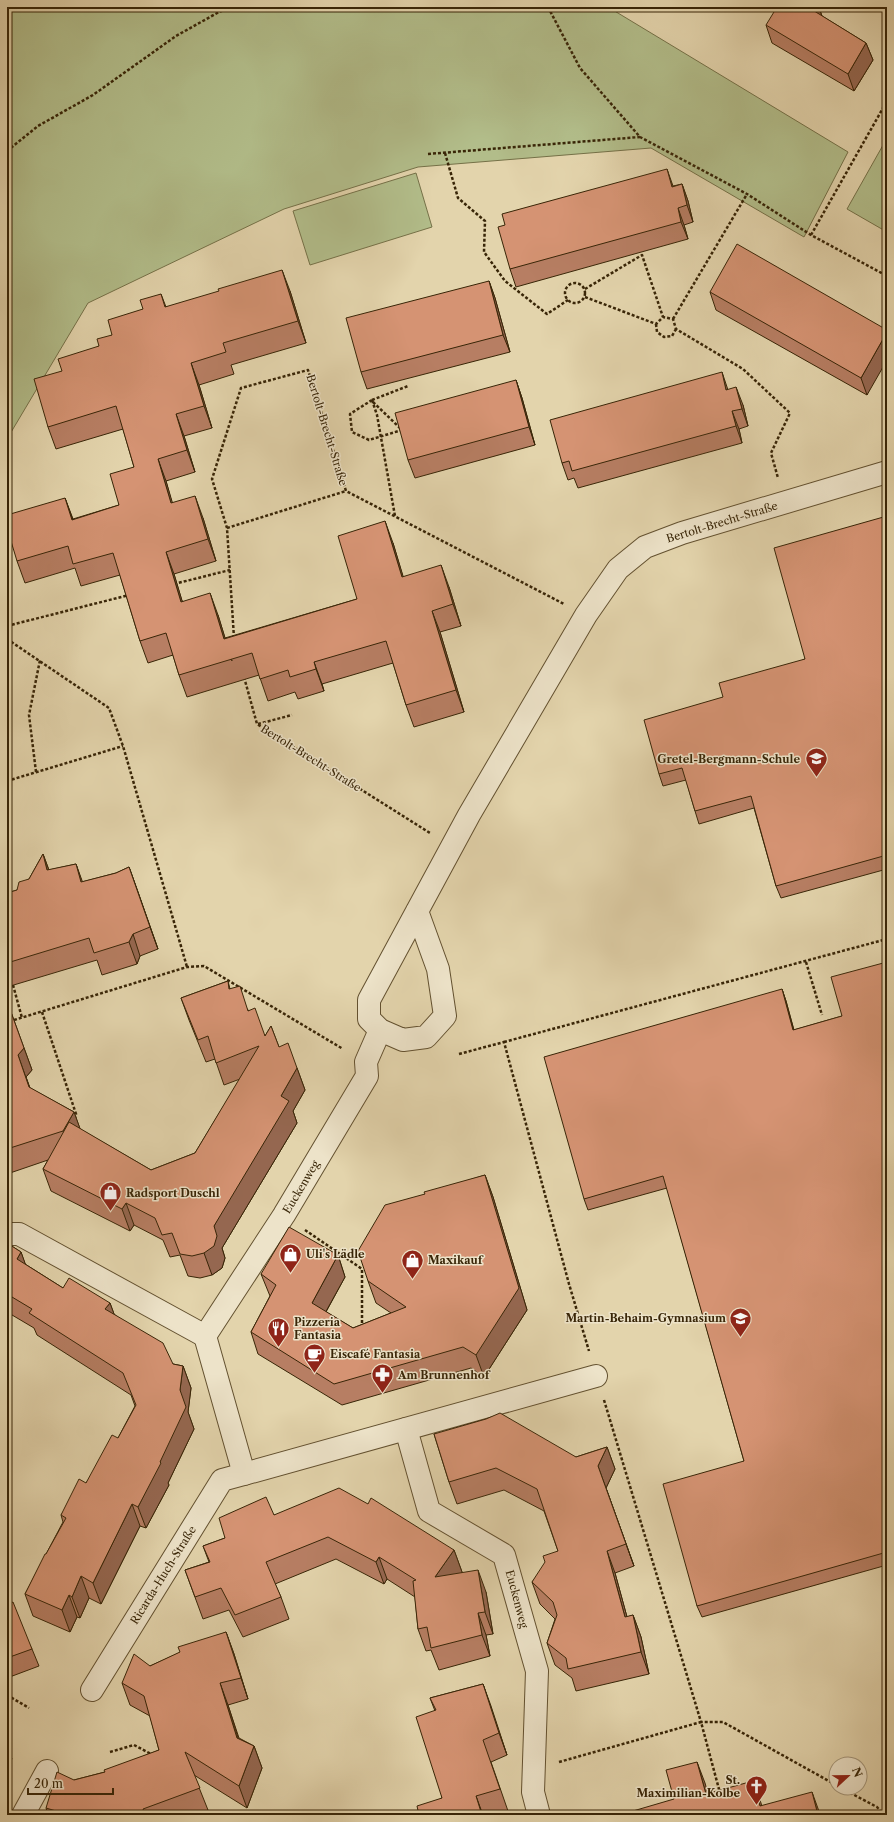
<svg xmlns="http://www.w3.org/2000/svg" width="894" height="1822" viewBox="0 0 894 1822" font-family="'Libre Caslon Text',serif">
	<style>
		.green { fill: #b2bd8a; stroke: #757148 }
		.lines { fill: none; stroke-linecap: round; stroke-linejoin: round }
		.minor-casing { stroke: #635130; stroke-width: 24 }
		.path { stroke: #382507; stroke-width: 2.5; stroke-dasharray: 3 2; stroke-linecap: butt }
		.minor { stroke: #ede3c9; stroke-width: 22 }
		.path-bridge { stroke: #382507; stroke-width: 2.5; stroke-dasharray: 3 2; stroke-linecap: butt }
		.wall { fill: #b77e63; stroke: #382507 }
		.shaded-wall { fill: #956750; stroke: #382507 }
		.building { fill: #d59373; stroke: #382507 }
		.labels { text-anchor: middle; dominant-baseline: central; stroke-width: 3; stroke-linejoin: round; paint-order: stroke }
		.street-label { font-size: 11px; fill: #382507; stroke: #ede3c9 }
		.poi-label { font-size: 11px; font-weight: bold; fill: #382507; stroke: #ede3c9; text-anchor: start }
	</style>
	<rect width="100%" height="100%" fill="#e3d4ac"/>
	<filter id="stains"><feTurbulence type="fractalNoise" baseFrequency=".005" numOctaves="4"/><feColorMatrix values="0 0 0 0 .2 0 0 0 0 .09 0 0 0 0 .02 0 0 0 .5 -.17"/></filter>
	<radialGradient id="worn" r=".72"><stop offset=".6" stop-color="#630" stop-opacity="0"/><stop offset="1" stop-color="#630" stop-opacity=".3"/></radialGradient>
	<g class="green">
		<polygon points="7,7 608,7 848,152 804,237 651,148 418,167 284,209 88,303 7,439"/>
		<polygon points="887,138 887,232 847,209"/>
		<polygon points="416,173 432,227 310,265 293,211"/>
	</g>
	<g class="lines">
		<defs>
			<g id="minor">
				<polyline points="417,911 438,969 445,1016 426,1037 403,1040 380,1030 369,1019 369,1000 469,815 586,615 618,569 645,547 682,533 887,472"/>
				<polyline points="380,1030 366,1062 367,1076 284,1215 205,1336 244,1474 596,1376"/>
				<polyline points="7,1234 19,1234 205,1336"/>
				<polyline points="406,1429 429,1511 504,1555 537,1671 533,1792 539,1815"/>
				<polyline points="92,1690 222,1480 244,1474"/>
				<polyline points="23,1815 47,1771"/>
			</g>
		</defs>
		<use href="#minor" class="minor-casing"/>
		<g class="path">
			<polyline points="548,7 580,68 640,137 747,194 811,235 887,276"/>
			<polyline points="7,151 38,126 93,95 176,36 219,12 231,7"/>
			<polyline points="445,153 458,198 485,221 484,252 505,281 547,314 568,300"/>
			<polyline points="428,154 640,137"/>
			<polyline points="811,235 887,101"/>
			<circle cx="575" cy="293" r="10"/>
			<polyline points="585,289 642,255 663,317"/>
			<polyline points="585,297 656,324 663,317 673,319 676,329 743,369 790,413 771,453 778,478"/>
			<polyline points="673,319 747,194"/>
			<polyline points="656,324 657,332 664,337 672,336 676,329"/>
			<polyline points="372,400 377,415 395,516"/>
			<polyline points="372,400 408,386"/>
			<polyline points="373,402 401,429"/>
			<polyline points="227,528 346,491"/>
			<polyline points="174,584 230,570"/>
			<polyline points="7,626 129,595"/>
			<polyline points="234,638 227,528 212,479 241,388 308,370 346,491 564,604"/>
			<polyline points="7,639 109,708 123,746 187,967"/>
			<polyline points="244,677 257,724 430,833"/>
			<polyline points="258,724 292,715"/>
			<polyline points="36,772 29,715 40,660"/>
			<polyline points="7,781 123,746"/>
			<polyline points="806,962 822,1015"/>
			<polyline points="13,985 22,1018"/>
			<polyline points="42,1012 76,1114 75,1118"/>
			<polyline points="14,1020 187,967 204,966 343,1049"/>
			<polyline points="504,1042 887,939"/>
			<polyline points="459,1054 504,1042 569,1284 589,1351"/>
			<polyline points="305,1230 362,1269 362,1327"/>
			<polyline points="604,1400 701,1722 723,1722 836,1785"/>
			<polyline points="7,1695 29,1708"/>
			<polyline points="110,1752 134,1745 153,1755"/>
			<polyline points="559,1762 701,1722 720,1793"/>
			<polyline points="841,1788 877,1807 884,1815"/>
		</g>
		<use href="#minor" class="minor"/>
		<polyline class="path-bridge" points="372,400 350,414 352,432 369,440 402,430"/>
	</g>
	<g class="wall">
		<polygon points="819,7 822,16 866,43 873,60 854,91 772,43 766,25"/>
		<polygon points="682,184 688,201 693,222 684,225 688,239 516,287 510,269 673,186"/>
		<polygon points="489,281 495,298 510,352 367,389 361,372"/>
		<polygon points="290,291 306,343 231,365 234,374 199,385 212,428 184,436 195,472 166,481 172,503 203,518 216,561 174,574 182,601 218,615 225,638 357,599 393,543 403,577 449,587 461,626 440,632 464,712 414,727 406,705 393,663 322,684 324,691 298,699 295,692 268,701 259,675 187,697 179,675 173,655 148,663 140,641 120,575 81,586 75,568 25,583 17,561 65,498 73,519 119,505 134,467 123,429 56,449 48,427 62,371 99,346 112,335 143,309 161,294 166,307"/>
		<polygon points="710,292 887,330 867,395 716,310"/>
		<polygon points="516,380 522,398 535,445 415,478 408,460"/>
		<polygon points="728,390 743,405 748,426 739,429 742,443 578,488 574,478 568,480 562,463"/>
		<polygon points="887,516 887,869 781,898 776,886 754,808 699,824 695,811 686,780 663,786 659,774 723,697 805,659"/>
		<polygon points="43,854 49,870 76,864 82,882 116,873 129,867 158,949 140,956 137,964 102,975 97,960 7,987 7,893 17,890 29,879"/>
		<polygon points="887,962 887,1565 702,1617 697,1606 744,1461 667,1188 588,1210 584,1199 782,989 786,1001 794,1030 842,1016"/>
		<polygon points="228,981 230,989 249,1011 265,1036 271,1026 279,1047 297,1068 305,1090 293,1111 297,1123 222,1248 225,1258 222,1268 212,1275 200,1278 188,1276 180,1255 170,1257 163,1240 134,1225 130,1231 51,1191 43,1169 48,1160 7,1174 7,1001 32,1070 26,1077 30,1088 74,1112 80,1129 151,1170 195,1153 240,1079 224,1085 215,1059 206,1062 189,1020 181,998"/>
		<polygon points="485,1175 493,1197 527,1310 484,1377 471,1368 342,1405 258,1354 251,1332 270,1296 261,1274 338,1255 345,1277 326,1312 353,1328 391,1313 376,1303 368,1281 425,1194"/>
		<polygon points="7,1243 21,1252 25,1264 63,1288 110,1303 114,1314 173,1364 183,1366 191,1388 188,1412 194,1429 168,1483 169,1485 146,1528 140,1526 101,1604 89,1598 80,1618 77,1617 70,1632 33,1616 25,1594 63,1522 61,1515 86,1483 118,1438 135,1406 131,1395 37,1335 34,1328 7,1312"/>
		<polygon points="434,1434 576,1457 607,1447 615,1469 606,1488 634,1566 615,1573 627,1617 633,1615 641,1637 649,1674 576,1691 572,1678 555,1665 547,1643 555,1619 540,1604 532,1582 558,1551 544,1511 504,1490 457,1504 449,1482"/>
		<polygon points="274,1515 454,1550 462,1572 461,1573 486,1592 493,1634 486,1635 490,1656 439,1670 431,1650 426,1651 418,1629 415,1597 387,1579 384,1584 336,1559 275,1584 281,1597 289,1619 243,1637 229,1610 203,1619 185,1570 209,1562 203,1546 225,1538"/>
		<polygon points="7,1605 32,1649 39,1666 7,1678"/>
		<polygon points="226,1632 234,1654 248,1699 228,1705 239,1738 254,1746 262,1768 247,1808 194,1775 208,1810 195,1815 48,1815 46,1808 74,1780 105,1772 159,1750 150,1716 130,1705 122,1683 150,1666"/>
		<polygon points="483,1684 507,1755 491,1762 508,1811 495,1815 419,1815 442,1798 435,1711 430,1698"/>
	</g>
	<g class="shaded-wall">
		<polygon points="812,7 819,7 822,17 811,9"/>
		<polygon points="866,43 873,60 854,91 848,74"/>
		<polygon points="667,169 673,186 678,204 672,187"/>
		<polygon points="682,184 688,201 693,222 687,205"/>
		<polygon points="678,208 684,225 688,239 681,222"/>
		<polygon points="282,270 290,291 306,343 298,321"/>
		<polygon points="489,281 495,298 510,352 503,335"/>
		<polygon points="887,332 887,360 867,395 861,378"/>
		<polygon points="191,363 199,385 212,428 204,406"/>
		<polygon points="722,372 728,390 726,390"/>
		<polygon points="516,380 522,398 535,445 529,427"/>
		<polygon points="736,387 743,405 748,426 742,409"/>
		<polygon points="732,411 739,429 742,443 736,426"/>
		<polygon points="176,414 184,436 195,472 187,450"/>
		<polygon points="158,459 166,481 179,525 171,503"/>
		<polygon points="195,496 203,518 216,561 208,539"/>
		<polygon points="65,498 73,520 72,520"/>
		<polygon points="385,521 393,543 410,599 402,577"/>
		<polygon points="166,552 174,574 189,624 181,602"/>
		<polygon points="441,565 449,587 461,626 453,604"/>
		<polygon points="210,593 218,615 232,661 224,639"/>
		<polygon points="432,611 440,632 464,712 456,690"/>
		<polygon points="314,662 322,684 324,691 316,669"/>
		<polygon points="43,854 51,876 47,870"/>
		<polygon points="76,864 84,886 81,882"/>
		<polygon points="129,867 137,889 158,949 150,927"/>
		<polygon points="133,934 140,956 137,964 129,942"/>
		<polygon points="782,989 786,1001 797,1042 793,1030"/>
		<polygon points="24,1048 32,1070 26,1077 37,1109 18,1055"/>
		<polygon points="297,1068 305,1090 293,1111 297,1123 222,1248 225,1258 222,1268 212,1275 204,1253 214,1226 281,1096"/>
		<polygon points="74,1112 82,1134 71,1153 63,1131"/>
		<polygon points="485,1175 493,1197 527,1310 484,1377 476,1355"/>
		<polygon points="126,1203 134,1225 130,1231 122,1209"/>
		<polygon points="21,1252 29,1274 17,1259"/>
		<polygon points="338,1255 345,1277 319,1324 312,1303"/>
		<polygon points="110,1303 118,1325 105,1309"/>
		<polygon points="183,1366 191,1388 188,1412 194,1429 168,1483 169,1485 146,1528 138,1507 160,1462 180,1390"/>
		<polygon points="607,1447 615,1469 606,1488 634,1566 598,1466"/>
		<polygon points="132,1504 140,1526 101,1604 93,1583"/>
		<polygon points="454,1550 462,1572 443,1599 435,1577"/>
		<polygon points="607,1551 615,1573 633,1639 625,1617"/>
		<polygon points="379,1557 387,1579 384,1584 376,1562"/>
		<polygon points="478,1570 486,1592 493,1634 485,1612"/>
		<polygon points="81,1576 89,1598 80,1618 72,1597"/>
		<polygon points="69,1595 77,1617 70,1632 62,1610"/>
		<polygon points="478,1613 486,1635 490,1656 482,1635"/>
		<polygon points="633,1615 641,1637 649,1674 641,1652"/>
		<polygon points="226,1632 234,1654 248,1699 241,1678"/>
		<polygon points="220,1683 228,1705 245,1760 237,1738"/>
		<polygon points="483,1684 491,1706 507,1755 499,1733"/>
		<polygon points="7,1746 12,1759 7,1765"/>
		<polygon points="254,1746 262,1768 247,1808 239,1786"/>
		<polygon points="697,1762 705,1783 714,1815 706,1794"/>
		<polygon points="753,1781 761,1803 764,1815 760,1806"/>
		<polygon points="812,1792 820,1814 820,1815 818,1815"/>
		<polygon points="476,1796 483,1815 482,1815"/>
	</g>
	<g class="building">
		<polygon points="777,7 812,7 811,9 866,43 848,74 766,25"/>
		<polygon points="667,169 672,187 682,184 687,205 678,208 681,222 510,269 498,227 505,225 502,214"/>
		<polygon points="737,244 887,330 887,332 861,378 710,292"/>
		<polygon points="282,270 298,321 223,343 226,352 191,363 204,406 176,414 187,450 158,459 171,503 195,496 208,539 166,552 181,602 210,593 224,639 357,599 338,536 385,521 402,577 441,565 453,604 432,611 456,690 406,705 386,641 314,662 316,669 290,677 288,670 260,679 252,653 179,675 166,633 140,641 113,553 73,564 68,546 17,561 7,528 7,515 65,498 72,520 119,505 110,474 134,467 116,406 48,427 34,379 62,371 58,359 99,346 97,339 112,335 108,320 143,309 140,300 161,294 165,307 219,291 218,289"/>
		<polygon points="489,281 503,335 361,372 346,318"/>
		<polygon points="722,372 726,390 736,387 742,409 732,411 736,426 572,471 569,461 562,463 550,420"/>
		<polygon points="516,380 529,427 408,460 395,413"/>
		<polygon points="887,516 887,855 776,886 751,796 695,811 682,768 659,774 644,720 723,697 719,683 805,659 774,548"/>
		<polygon points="43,854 47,870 76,864 81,882 116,873 129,867 150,927 133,934 129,942 94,953 89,938 7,963 7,893 17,890 19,882 29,879"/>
		<polygon points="887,962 887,1552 697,1606 663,1484 744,1461 663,1176 584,1199 544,1057 782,989 793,1030 842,1016 831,977"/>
		<polygon points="228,981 229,989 240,986 248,1011 255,1008 265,1036 271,1026 279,1047 288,1043 297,1068 281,1096 289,1101 214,1226 217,1236 214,1246 204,1253 192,1256 180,1254 172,1233 162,1235 155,1218 126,1203 122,1209 43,1169 69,1122 151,1170 195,1153 259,1046 216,1063 208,1036 198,1040 181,998"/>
		<polygon points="7,1001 24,1048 18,1055 29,1087 74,1112 63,1131 7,1149"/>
		<polygon points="485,1175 519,1288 476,1355 463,1347 334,1384 251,1332 276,1285 261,1274 289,1227 338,1255 312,1303 353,1328 406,1307 368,1281 358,1251 385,1205 425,1194 424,1192"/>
		<polygon points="7,1243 21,1252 17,1259 63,1288 69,1278 110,1303 105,1309 163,1343 173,1364 183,1366 180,1390 186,1407 160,1462 161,1463 138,1507 132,1504 93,1583 81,1576 72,1597 69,1595 62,1610 25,1594 45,1554 46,1554 66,1518 61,1515 79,1479 86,1483 112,1435 118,1438 136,1405 123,1373 29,1313 32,1309 7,1294"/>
		<polygon points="500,1413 576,1457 607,1447 598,1466 626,1544 607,1551 625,1617 633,1615 641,1652 568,1669 566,1658 547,1643 557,1615 553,1602 532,1582 545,1562 543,1556 558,1551 537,1489 496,1468 449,1482 434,1434 486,1419"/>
		<polygon points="339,1488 368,1504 371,1498 454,1550 435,1577 478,1570 485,1612 478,1613 482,1635 431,1648 427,1627 418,1629 413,1581 416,1580 379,1557 376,1562 328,1537 266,1562 281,1597 235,1615 221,1588 195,1597 185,1570 210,1562 203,1546 225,1538 219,1518 266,1497 274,1515"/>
		<polygon points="13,1602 32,1649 7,1658 7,1605"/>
		<polygon points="226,1632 241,1678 220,1683 237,1738 254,1746 239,1786 185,1752 200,1788 143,1809 145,1815 66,1815 66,1814 46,1808 57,1772 74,1780 105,1772 104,1770 159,1750 144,1696 122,1683 134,1654 150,1666 180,1652 178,1647"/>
		<polygon points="483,1684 499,1733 483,1740 500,1789 476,1796 482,1815 419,1815 417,1806 442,1798 416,1717 436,1710 430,1698"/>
		<polygon points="697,1762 706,1794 753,1781 760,1806 812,1792 818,1815 635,1815 633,1811 674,1799 666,1770"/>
	</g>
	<defs>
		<symbol id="school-pin" viewBox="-11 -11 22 30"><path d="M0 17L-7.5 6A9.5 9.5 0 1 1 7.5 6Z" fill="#8f2418" stroke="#ede3c9"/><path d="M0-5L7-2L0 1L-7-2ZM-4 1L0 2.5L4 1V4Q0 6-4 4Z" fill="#fff"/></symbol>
		<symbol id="shop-pin" viewBox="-11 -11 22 30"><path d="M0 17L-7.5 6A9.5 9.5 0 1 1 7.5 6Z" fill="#8f2418" stroke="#ede3c9"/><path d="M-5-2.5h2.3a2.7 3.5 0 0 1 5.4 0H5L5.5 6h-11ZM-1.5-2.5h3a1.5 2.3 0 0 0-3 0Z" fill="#fff"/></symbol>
		<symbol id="restaurant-pin" viewBox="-11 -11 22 30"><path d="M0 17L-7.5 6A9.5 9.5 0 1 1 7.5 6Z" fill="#8f2418" stroke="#ede3c9"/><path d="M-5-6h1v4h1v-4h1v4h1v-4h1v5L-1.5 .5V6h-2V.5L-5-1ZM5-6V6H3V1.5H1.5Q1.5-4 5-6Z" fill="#fff"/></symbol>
		<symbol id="cafe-pin" viewBox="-11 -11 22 30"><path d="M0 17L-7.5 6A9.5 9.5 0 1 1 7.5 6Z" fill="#8f2418" stroke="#ede3c9"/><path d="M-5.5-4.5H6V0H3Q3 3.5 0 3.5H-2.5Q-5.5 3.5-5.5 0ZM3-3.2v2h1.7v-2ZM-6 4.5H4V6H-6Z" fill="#fff"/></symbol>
		<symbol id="pharmacy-pin" viewBox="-11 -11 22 30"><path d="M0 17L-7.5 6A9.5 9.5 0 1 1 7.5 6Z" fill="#8f2418" stroke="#ede3c9"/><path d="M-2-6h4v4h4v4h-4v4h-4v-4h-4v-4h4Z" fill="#fff"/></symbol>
		<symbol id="church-pin" viewBox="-11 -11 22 30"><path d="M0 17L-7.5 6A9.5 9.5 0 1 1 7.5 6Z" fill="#8f2418" stroke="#ede3c9"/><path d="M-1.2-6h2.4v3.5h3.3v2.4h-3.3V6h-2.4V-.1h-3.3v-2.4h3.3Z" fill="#fff"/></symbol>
	</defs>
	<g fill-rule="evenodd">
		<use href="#school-pin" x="804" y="746" width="25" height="34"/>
		<use href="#shop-pin" x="98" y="1180" width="25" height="34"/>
		<use href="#shop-pin" x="278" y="1242" width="25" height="34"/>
		<use href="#shop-pin" x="400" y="1248" width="25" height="34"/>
		<use href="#school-pin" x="728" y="1306" width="25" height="34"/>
		<use href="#restaurant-pin" x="266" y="1316" width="25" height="34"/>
		<use href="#cafe-pin" x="302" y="1342" width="25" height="34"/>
		<use href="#pharmacy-pin" x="370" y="1362" width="25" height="34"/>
		<use href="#church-pin" x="744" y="1774" width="25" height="34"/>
	</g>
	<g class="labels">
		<g class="street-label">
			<text transform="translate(327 430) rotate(73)">Bertolt-Brecht-Straße</text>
			<text transform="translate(722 522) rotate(-17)">Bertolt-Brecht-Straße</text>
			<text transform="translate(311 758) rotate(32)">Bertolt-Brecht-Straße</text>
			<text transform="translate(301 1187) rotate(-59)">Euckenweg</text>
			<text transform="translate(163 1575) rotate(-58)">Ricarda-Huch-Straße</text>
			<text transform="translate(517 1599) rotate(75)">Euckenweg</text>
		</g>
		<g class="poi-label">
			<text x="800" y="759" text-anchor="end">Gretel-Bergmann-Schule</text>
			<text x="126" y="1193">Radsport Duschl</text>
			<text x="306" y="1254">Uli's Lädle</text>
			<text x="428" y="1260">Maxikauf</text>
			<text x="726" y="1318" text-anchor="end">Martin-Behaim-Gymnasium</text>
			<text x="294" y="1322">Pizzeria<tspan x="294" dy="13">Fantasia</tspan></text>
			<text x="330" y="1354">Eiscafé Fantasia</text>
			<text x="398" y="1375">Am Brunnenhof</text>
			<text x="740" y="1780" text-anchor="end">St.<tspan x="740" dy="13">Maximilian-Kolbe</tspan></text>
		</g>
	</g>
	<rect width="894" height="1822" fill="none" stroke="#e3d4ac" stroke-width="24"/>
	<rect x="8" y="8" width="878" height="1806" fill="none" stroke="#382507" stroke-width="2"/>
	<rect x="12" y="12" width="870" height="1798" fill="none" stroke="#382507"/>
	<g transform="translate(848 1776) rotate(68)"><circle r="19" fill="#ede3c9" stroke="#a5977b"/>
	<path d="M0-3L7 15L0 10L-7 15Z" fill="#8f2418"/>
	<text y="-6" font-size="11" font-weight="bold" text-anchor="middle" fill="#382507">N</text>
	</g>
	<path d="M28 1788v6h85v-6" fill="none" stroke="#382507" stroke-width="2"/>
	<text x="34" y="1788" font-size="12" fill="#382507" stroke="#ede3c9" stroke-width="3" paint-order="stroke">20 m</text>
	<rect width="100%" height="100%" filter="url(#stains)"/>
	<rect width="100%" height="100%" fill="url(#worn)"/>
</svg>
